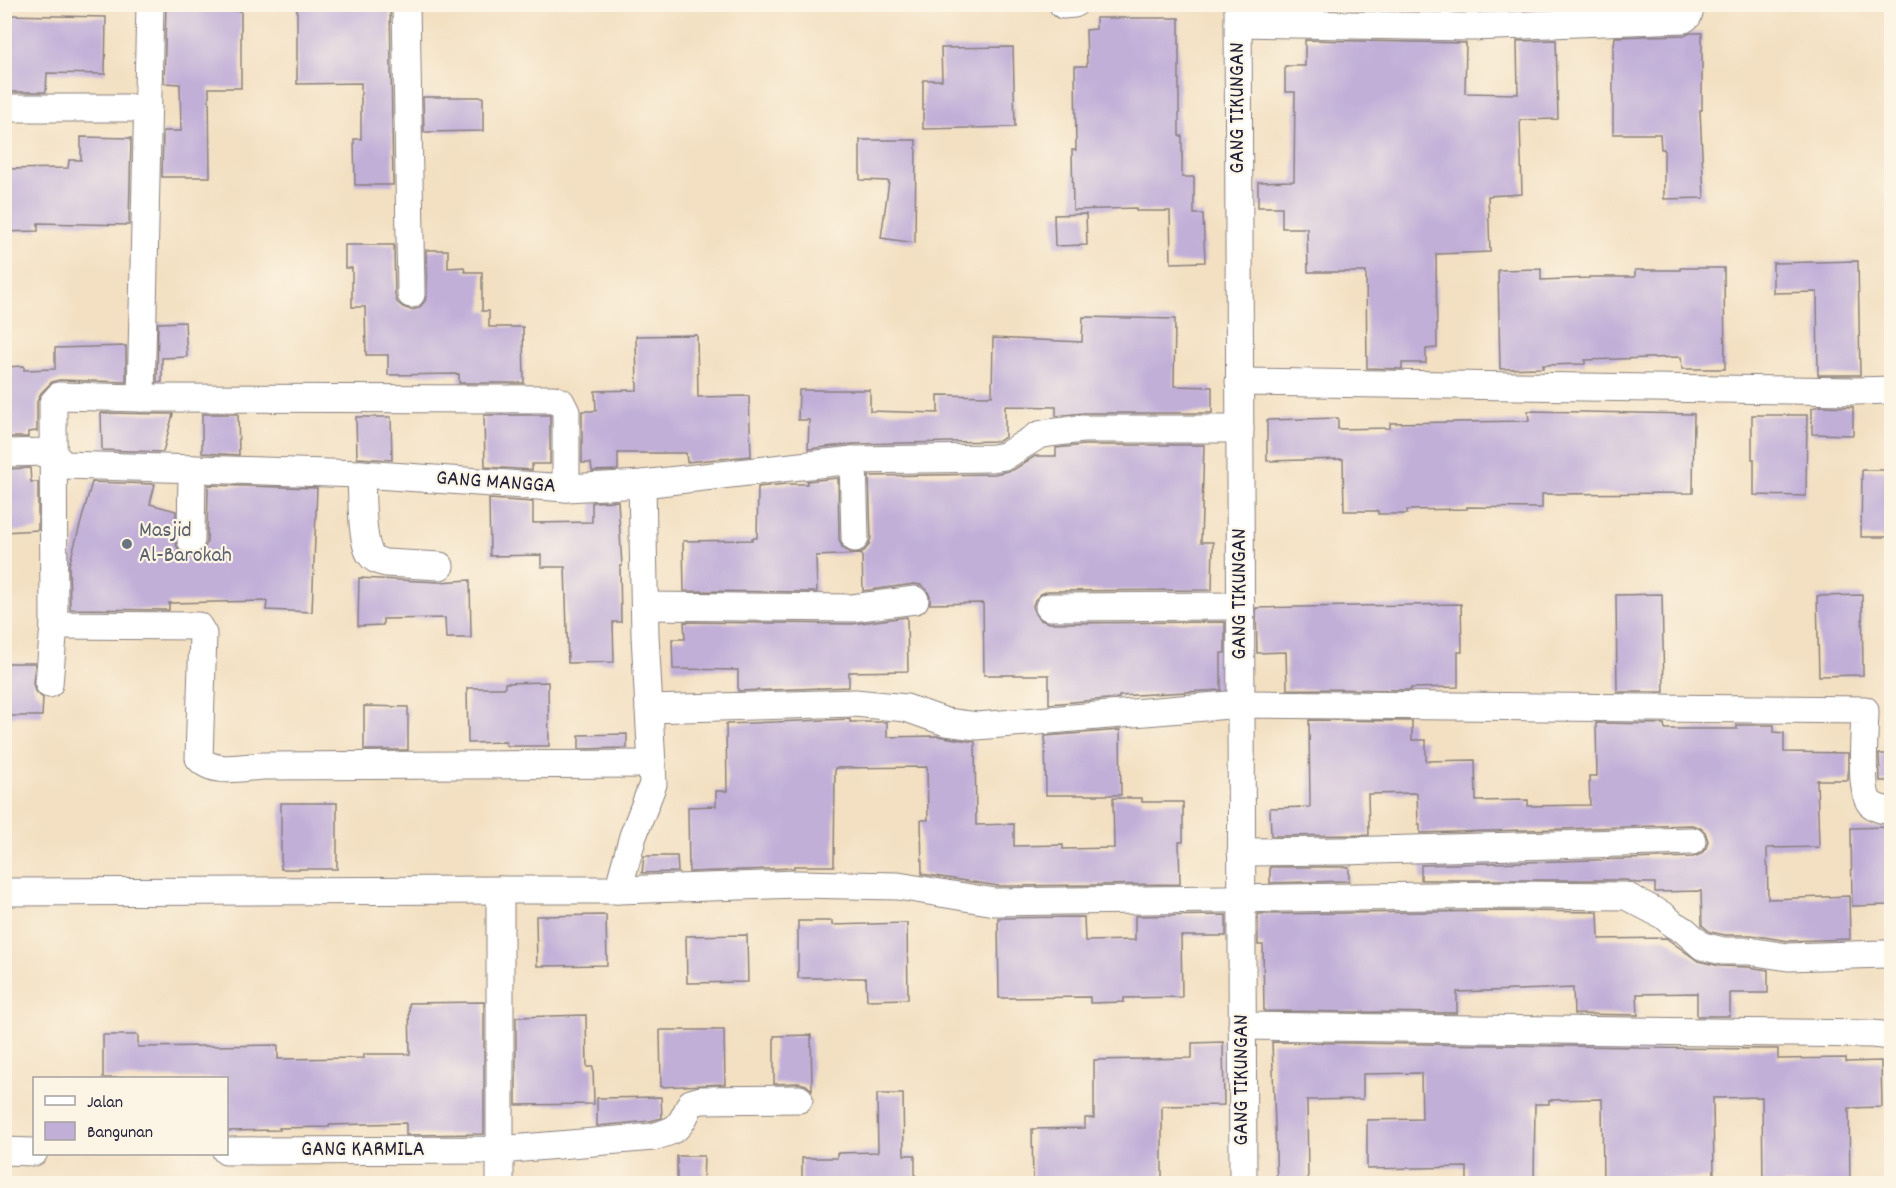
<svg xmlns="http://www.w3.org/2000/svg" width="1896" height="1188" viewBox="0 0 1896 1188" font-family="Dekko,sans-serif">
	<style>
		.building { fill: #c1afd8 }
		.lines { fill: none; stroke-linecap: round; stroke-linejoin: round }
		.street-casing { stroke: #8a817e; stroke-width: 29 }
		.street { stroke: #fff; stroke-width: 27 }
		.worship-dot { fill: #6b7280; stroke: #fcf5e5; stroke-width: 2 }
		.labels { text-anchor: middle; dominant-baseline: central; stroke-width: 4.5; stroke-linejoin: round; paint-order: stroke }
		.street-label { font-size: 22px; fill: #22223b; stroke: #fcf5e5 }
		.worship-label { font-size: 22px; fill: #5b616d; stroke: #fcf5e5; text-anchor: start }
	</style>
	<rect width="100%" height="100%" fill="#fcf5e5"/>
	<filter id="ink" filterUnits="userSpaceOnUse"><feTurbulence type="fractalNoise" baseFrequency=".0167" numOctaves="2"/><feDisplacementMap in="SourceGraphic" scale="12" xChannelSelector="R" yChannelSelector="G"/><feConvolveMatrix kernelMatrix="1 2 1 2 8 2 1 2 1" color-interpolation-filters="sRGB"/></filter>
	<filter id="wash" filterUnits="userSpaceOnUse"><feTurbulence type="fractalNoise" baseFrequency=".008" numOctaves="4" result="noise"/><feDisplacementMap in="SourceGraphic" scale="24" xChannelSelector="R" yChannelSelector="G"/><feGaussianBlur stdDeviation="1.35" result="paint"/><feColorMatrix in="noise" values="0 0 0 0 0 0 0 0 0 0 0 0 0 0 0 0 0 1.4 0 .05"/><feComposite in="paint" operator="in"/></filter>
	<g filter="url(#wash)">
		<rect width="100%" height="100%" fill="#f3e0c2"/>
		<g id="blocks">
			<g class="building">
				<polygon points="297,4 320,4 320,8 390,5 393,185 355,185 354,139 361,139 361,83 297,84"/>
				<polygon points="166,6 193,6 193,11 241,11 241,88 209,88 210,177 162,177 163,131 181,131 180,84 164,83"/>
				<polygon points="5,15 106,17 105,74 47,73 46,92 4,92"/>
				<polygon points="1096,18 1179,18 1179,136 1182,136 1182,177 1194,177 1194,214 1203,214 1205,262 1171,263 1170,211 1136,211 1136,208 1073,210 1072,150 1076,150 1075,66 1087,66 1086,30 1096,29"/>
				<polygon points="1691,33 1702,33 1702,110 1700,110 1704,198 1664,199 1664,149 1661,149 1660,134 1613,134 1613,46 1614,46 1615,37 1685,35"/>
				<polygon points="1305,40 1466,43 1465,93 1518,94 1517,41 1556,40 1558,119 1520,120 1522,194 1488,196 1490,252 1436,254 1437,348 1426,349 1426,363 1402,363 1402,369 1367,368 1366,272 1308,272 1307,228 1282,228 1282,207 1258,207 1258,182 1294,181 1295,92 1285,92 1285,66 1305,66"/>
				<polygon points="1013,47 1015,127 923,129 923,80 942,80 941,48"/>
				<polygon points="423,97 483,97 483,131 424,132"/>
				<polygon points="81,137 131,138 129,225 38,223 38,231 4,232 4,169 68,168 69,160 81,160"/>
				<polygon points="860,140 916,140 915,243 881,238 889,181 860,180"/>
				<polygon points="1086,214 1087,245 1055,246 1054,215"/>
				<polygon points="345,245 394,245 395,295 397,302 403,307 411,310 419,308 425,301 427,294 426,250 448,250 448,268 464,267 465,272 482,272 482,311 489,311 489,327 523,327 524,383 459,383 459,374 388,375 388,355 366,355 365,307 352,307 352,268 345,268"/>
				<polygon points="1858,261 1860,375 1818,375 1817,292 1773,293 1773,263"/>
				<polygon points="1680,268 1724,268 1725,369 1682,369 1681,357 1585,360 1585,364 1543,365 1543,368 1500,369 1498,270 1541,269 1541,280 1589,278 1589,277 1635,277 1635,270 1680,270"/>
				<polygon points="1083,317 1175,319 1174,386 1212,387 1212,413 1083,413 1056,416 1056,407 1005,406 1005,437 999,441 853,444 808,449 809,420 798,420 799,390 870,390 870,411 938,413 938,395 992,396 993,338 1082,342"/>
				<polygon points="185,322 187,357 162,358 162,382 157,382 158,323"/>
				<polygon points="697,335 698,397 749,396 751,456 687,462 686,453 618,453 618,470 592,471 591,463 582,463 582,411 596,411 595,391 637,390 636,336"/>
				<polygon points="126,346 126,382 59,380 52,382 41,393 37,402 37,431 28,432 28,437 4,437 4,367 24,366 24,370 55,369 55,348"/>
				<polygon points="1819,406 1853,407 1853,435 1812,434 1812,408"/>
				<polygon points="1528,411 1694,414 1693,493 1542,494 1542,508 1467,507 1467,509 1407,510 1407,514 1378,514 1378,511 1344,511 1343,459 1267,461 1267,420 1338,418 1338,429 1390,428 1390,423 1529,421"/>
				<polygon points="101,413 173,414 163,452 102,450"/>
				<polygon points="202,414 238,414 239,455 202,453"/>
				<polygon points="484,415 550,415 550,464 532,464 532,470 485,467"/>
				<polygon points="1752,415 1807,415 1806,496 1754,495 1754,459 1752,459"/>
				<polygon points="356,417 391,417 392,460 357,458"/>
				<polygon points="1084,445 1204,445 1201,542 1213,542 1212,590 1048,591 1041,594 1035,600 1033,606 1035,614 1041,620 1049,623 1225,622 1225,653 1221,653 1221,690 1119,696 1119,698 1049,704 1049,675 984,675 983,603 930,604 930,597 927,590 921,585 914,584 863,591 862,554 816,556 817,592 684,591 683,541 752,540 752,538 757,538 758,487 786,484 807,484 807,481 838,478 839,539 842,547 847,551 856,554 864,551 869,545 871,538 869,476 994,474 1013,470 1035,456 1056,456 1056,448"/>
				<polygon points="30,468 31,482 38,482 38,530 4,532 4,469"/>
				<polygon points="1862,470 1890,470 1889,537 1861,537"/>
				<polygon points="92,482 155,484 150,504 176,511 175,540 177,547 182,553 190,556 199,553 205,548 207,541 208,485 317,488 312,612 266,610 267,601 169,603 169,610 70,609 69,565"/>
				<polygon points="489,499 533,502 533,523 592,522 592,502 618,501 622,566 620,566 621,622 613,622 614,662 568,663 565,567 541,567 541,555 490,556"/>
				<polygon points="359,578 439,582 470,580 471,638 446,638 445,618 383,619 383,625 358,626"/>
				<polygon points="1662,594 1664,692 1617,692 1616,595"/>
				<polygon points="1862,595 1863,675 1819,676 1817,596"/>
				<polygon points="1461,604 1462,652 1458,652 1458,687 1411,688 1411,690 1287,689 1286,652 1257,653 1256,608"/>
				<polygon points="907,617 908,671 849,672 849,687 738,691 738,670 673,669 672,639 685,639 684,622 852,624"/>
				<polygon points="4,663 35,663 33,683 35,691 43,698 42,716 4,716"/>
				<polygon points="548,682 549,746 506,746 506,742 468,743 467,688 505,688 505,683"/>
				<polygon points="364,706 408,707 408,750 364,750"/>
				<polygon points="850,719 850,722 887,722 887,737 937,736 975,742 976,825 1014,824 1014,846 1063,845 1063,849 1114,848 1113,798 1142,798 1142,802 1183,802 1183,842 1179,842 1180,884 998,886 922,874 921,820 928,820 927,767 835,768 834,866 794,866 794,868 689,872 688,807 716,806 716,791 727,791 726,724"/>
				<polygon points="1309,720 1412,721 1412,740 1426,740 1426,761 1475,760 1476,801 1528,800 1528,806 1590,805 1589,776 1597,776 1596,723 1664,724 1665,729 1737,729 1737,725 1774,725 1774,732 1784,733 1784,752 1848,753 1848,780 1817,780 1819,847 1767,848 1768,899 1849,896 1850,939 1789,941 1751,935 1725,935 1710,932 1702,925 1701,891 1655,892 1655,883 1636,883 1626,880 1421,880 1421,865 1693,857 1701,854 1706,848 1708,841 1705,832 1699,827 1692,825 1420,833 1420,824 1418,824 1417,793 1368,794 1369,835 1271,836 1270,808 1310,807"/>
				<polygon points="1120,730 1121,795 1046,795 1045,736"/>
				<polygon points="627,734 627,748 579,749 579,735"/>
				<polygon points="1879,754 1892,754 1892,781 1880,781"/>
				<rect x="281" y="803" width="56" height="66"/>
				<polygon points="1888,827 1889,905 1852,906 1851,828"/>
				<polygon points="644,856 677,856 678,872 642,873"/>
				<polygon points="1270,867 1349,867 1349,881 1270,883"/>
				<polygon points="1511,911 1598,912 1599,939 1666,938 1698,961 1720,966 1748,967 1768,970 1768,993 1730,993 1730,1016 1697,1016 1697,993 1637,994 1638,1015 1574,1014 1573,988 1457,992 1457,1013 1264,1011 1263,945 1258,945 1258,914"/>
				<polygon points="606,915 607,965 537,966 536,916"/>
				<polygon points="1226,915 1226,936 1181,936 1182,997 1124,998 1124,1002 1090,1003 1090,997 999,998 998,918 1084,917 1085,941 1135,940 1135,916"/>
				<polygon points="798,921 832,921 832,925 907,923 908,999 867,1000 866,978 798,978"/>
				<polygon points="747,935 748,982 687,983 686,936"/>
				<polygon points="484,1002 484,1134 406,1135 406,1123 329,1125 329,1127 279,1128 280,1130 227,1131 226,1078 103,1078 103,1035 138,1035 138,1047 278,1045 278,1059 364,1058 364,1054 410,1054 409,1003"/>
				<polygon points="586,1015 587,1067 593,1067 594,1104 516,1105 516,1017"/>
				<polygon points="660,1030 724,1030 725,1084 661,1087"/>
				<polygon points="811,1035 812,1090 806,1085 799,1083 774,1084 774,1036"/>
				<polygon points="1223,1042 1224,1105 1162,1106 1162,1184 1033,1184 1032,1129 1085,1128 1085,1118 1094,1118 1094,1060 1192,1058 1192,1043"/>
				<polygon points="1272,1042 1638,1047 1638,1048 1778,1049 1778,1059 1846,1058 1846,1062 1881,1061 1882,1107 1849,1108 1850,1184 1763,1184 1762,1097 1713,1098 1714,1178 1643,1179 1643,1182 1603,1183 1602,1099 1549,1100 1549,1104 1535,1104 1534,1184 1467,1184 1467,1167 1367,1169 1367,1120 1422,1119 1421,1073 1363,1074 1363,1099 1307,1100 1308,1184 1277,1184"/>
				<polygon points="877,1094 903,1094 904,1155 915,1155 915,1184 802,1184 802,1158 837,1158 837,1153 878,1152"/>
				<polygon points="661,1097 662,1118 650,1121 597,1126 597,1098"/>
				<polygon points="677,1156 704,1156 703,1184 677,1184"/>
			</g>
		</g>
	</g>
	<g filter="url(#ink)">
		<use href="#blocks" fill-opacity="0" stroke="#8a817e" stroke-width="1.5"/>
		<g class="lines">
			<defs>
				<g id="street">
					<polyline points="406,4 411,294"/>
					<polyline points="1238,4 1243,1184"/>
					<polyline points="1063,5 1074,4"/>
					<polyline points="1238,23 1471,27 1684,19 1688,16 1692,4"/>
					<polyline points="4,108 148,108"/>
					<polyline points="1239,382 1856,391 1892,390"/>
					<polyline points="141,398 150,4"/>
					<polyline points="4,453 51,452 64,465 361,474 566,488 642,484 853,460 992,458 1005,456 1039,435 1049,433 1083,429 1240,429"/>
					<polyline points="853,460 855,538"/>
					<path d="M361 474C362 492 361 540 370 554 374 560 380 562 386 563L440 566"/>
					<path d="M566 488V412L561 402 553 399 141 398 59 396 53 403 54 625 198 626 203 634 199 758C213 775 243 767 263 766L652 764"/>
					<polyline points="191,540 192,469"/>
					<polyline points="645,606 852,608 915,600"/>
					<polyline points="1049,607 1240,606"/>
					<polyline points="49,684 54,625"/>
					<path d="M649 709 855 703 906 708 946 722 977 726 1241 704 1865 710C1865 729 1859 791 1870 803 1876 809 1884 810 1892 811"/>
					<polyline points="1241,852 1343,851 1692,841"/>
					<polyline points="618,890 633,836 653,784 645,635 642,484"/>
					<polyline points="4,892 500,890"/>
					<polyline points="1242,1026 1872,1034 1892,1036"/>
					<polyline points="4,1151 34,1152"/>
					<path d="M226 1151 499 1150 653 1137C680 1129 679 1128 691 1103L701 1100 799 1099"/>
					<polyline points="500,1184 500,890 618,890 797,884 898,886 995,902 1511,895 1626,896 1664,916 1674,925 1684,930 1702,946 1723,951 1749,951 1788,957 1884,954"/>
				</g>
			</defs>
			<use href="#street" class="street-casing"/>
			<use href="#street" class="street"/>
		</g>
	</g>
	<circle class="worship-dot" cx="127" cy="544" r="6"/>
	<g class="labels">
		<g class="street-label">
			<text transform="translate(1238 108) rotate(-90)">GANG TIKUNGAN</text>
			<text transform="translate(496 483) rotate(4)">GANG MANGGA</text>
			<text transform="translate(1240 594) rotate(-90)">GANG TIKUNGAN</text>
			<text transform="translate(1242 1080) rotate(-90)">GANG TIKUNGAN</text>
			<text x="363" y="1150">GANG KARMILA</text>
		</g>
		<g class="worship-label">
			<text x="139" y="531">Masjid<tspan x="139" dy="25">Al-Barokah</tspan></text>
		</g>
	</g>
	<rect width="1896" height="1188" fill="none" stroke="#fcf5e5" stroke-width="24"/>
	<rect x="33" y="1077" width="195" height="78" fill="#fcf5e5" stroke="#a5a1a1" stroke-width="1.5"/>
	<rect x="45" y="1096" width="30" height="9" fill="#ffffff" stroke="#a5a1a1" stroke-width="1.5"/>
	<text x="87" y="1107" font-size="18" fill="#22223b">Jalan</text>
	<rect x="45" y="1122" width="30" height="18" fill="#c1afd8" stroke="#a5a1a1" stroke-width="1.5"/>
	<text x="87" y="1137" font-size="18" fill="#22223b">Bangunan</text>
</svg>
